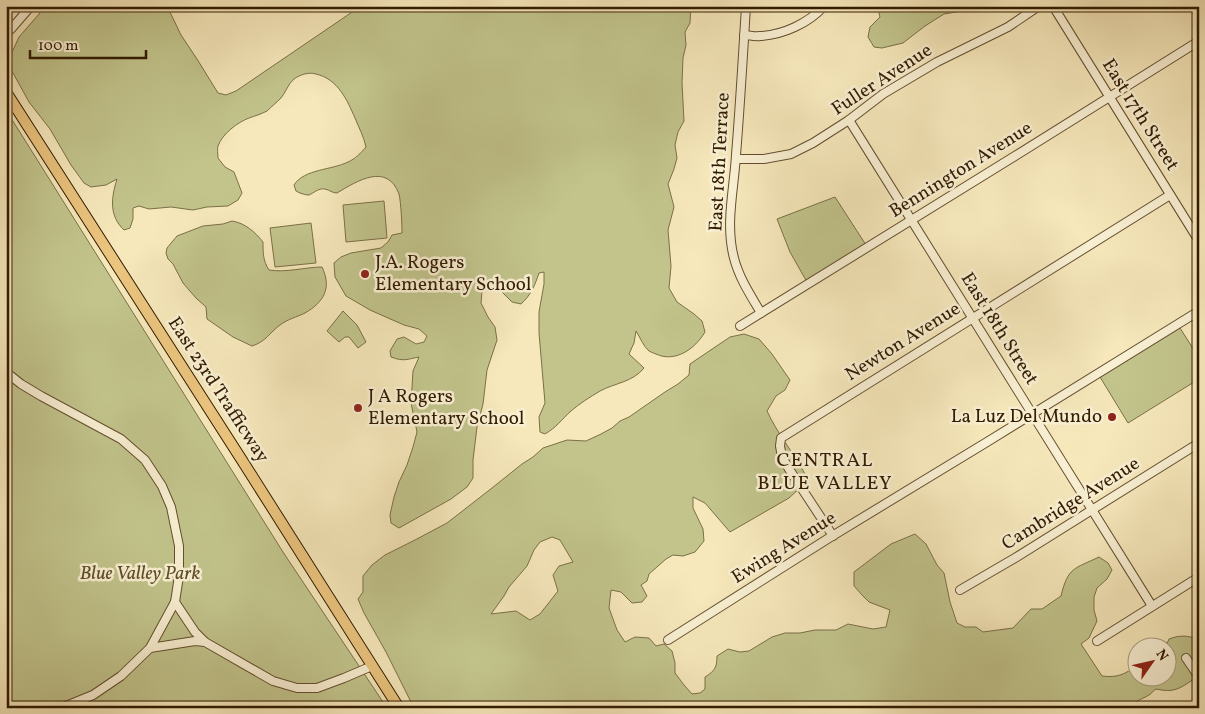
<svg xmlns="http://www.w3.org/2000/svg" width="1205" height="714" viewBox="0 0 1205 714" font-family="Vollkorn,serif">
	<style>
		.green { fill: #c2c48c; stroke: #7a7046; fill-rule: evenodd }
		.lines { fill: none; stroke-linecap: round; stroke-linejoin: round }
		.minor-casing { stroke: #634e2f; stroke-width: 10 }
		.major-casing { stroke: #321b00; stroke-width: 12 }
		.minor { stroke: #f9f0d3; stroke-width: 8 }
		.major { stroke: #ebc47e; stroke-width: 10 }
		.poi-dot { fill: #8f2418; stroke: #f9f0d3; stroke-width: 2 }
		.labels { text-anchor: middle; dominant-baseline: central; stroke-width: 5; stroke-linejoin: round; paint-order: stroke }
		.street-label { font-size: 19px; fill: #321b00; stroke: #f9f0d3 }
		.poi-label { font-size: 19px; fill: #321b00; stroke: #f9f0d3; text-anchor: start }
		.park-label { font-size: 19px; font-style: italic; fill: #5d4e2a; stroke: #f9f0d3 }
		.neighbourhood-label { font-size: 20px; letter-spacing: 1px; fill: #321b00; stroke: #f9f0d3 }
	</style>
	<rect width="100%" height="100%" fill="#f6e8bb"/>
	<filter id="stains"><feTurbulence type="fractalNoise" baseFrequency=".004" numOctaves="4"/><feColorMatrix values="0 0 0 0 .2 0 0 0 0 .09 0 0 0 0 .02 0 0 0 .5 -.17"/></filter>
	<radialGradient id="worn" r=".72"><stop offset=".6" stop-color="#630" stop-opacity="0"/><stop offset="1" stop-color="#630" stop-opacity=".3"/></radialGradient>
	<g class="green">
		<path d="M46 6H167L181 35 197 59 218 93 226 95 236 91 361 6H691L690 23 685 32 686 45 683 58 682 83 684 121 678 132 675 145 677 158 674 169 668 184 674 207 668 230 671 266 669 288 677 302 694 314 702 321 705 332C695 349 675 363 656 354 653 353 651 352 649 351 643 346 640 337 636 331L634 343 629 354 644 368C633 382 615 383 600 391 590 397 579 404 571 411 561 420 557 427 545 434L540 432 539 417 545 403 539 333V312L544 284V272L539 273C535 285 531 295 521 304L512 302 499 289 487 285 482 291 481 303 488 317 495 327 497 340 487 370 483 404 477 427 473 460V478L467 487 451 499 399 528 391 523 390 515 394 497 399 482 407 465 413 447 417 432 411 403 413 371 419 357C408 359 404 362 391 357L390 351 397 339 404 337 416 344 424 342 427 336 419 329 404 325 370 310 346 296 335 277 334 263 341 257 351 253 381 248 388 242 392 235 402 233C402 225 401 202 399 194 387 162 357 181 337 193 332 193 330 190 325 189 318 188 314 193 309 195 305 195 299 193 296 191L294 185C304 169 332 170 348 162 355 159 361 153 366 147 364 137 359 128 355 118 347 100 338 79 316 74 309 72 301 74 294 79 288 84 286 92 281 98 277 102 271 107 267 111 261 114 255 116 249 118 238 122 222 134 218 146 217 149 218 154 218 158L225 167 234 172 242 193 238 200 228 206 207 207 193 210 171 207 149 209 139 206 133 208V219L130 228 124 230C109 216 111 198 117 179L106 185 91 187 84 183 71 165 50 129 29 102 13 73 10 68 8 61 19 37Z"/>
		<polygon points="872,6 965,6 962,11 944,14 925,26 903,43 882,48 874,47 868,37 870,27 880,17 878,9"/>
		<polygon points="6,110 283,552 387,708 6,708"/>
		<polygon points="835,197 866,245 807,282 790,252 777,219"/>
		<polygon points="384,201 387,238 346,242 343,205"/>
		<path d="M232 221C245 223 255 232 263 242 263 253 263 261 269 270 287 273 305 267 322 267 332 288 324 302 305 313 297 317 288 319 280 325 269 333 267 341 252 346L233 337 207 319 206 307 196 298 183 283 173 264 168 259 166 253 167 248 177 236 203 226 223 224Z"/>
		<polygon points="311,223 316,263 275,267 270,228"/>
		<polygon points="343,311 357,325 366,342 358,348 349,337 345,337 339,342 327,331"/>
		<polygon points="1180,328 1199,358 1199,379 1128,423 1100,377"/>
		<path d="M744 334 759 339 772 354 790 380 785 390 776 396 767 411C777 433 793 452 805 474L800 488 789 498 730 532 705 503 693 497V508L703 529 704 541 695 552 683 556 673 555 666 559 649 574 647 581 641 585 647 596 642 602 632 603 621 592 611 590 609 608 617 630 625 642 635 637 649 638 656 646 664 644 672 651 675 663V673L684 685 692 694 700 693 705 689V677C715 671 717 667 717 656L728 649 740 652 749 651 772 637 785 633H800L815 630H836L848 624 873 629 886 627 890 610 869 602 863 596 854 586V572L891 544 915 534 926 544 937 565 944 573 950 602 957 623 965 627H976L983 632 1013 628 1031 609H1042L1061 596C1068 567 1074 569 1099 557L1108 563 1112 570 1107 579 1097 588 1094 597V610L1097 621 1089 638 1081 644 1102 676C1119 678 1124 674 1137 666L1138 676H1168V646H1166L1169 639C1180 635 1188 635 1199 640V652L1194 660V679C1179 689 1174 693 1156 689 1154 690 1151 694 1149 695 1141 700 1137 699 1130 708H414L386 652 364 613 358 599 363 592V576L372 565 385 555 415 540 447 523 492 488 522 464 533 457 543 448 567 440 586 441 601 434 612 428 620 421 629 417 665 392 678 384 689 375 690 364 730 337ZM552 537 560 540 573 562 559 566 553 575 558 591 540 614 530 620 516 611 491 614 504 596 509 587 527 566 534 550 540 542Z"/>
	</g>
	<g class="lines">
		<defs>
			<g id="minor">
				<path d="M746 6C743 56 740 106 736 155 734 190 725 224 734 258 739 278 751 296 761 313"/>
				<polyline points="1053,6 1199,241"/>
				<polyline points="1194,6 1199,15"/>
				<polyline points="6,34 12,28 31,6"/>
				<path d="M744 35C749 35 755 37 760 36 783 35 809 23 824 6"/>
				<polyline points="849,120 1152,606"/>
				<polyline points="736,159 764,159 791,154 813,143 849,120 883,94 937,62 1008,27 1039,6"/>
				<polyline points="740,326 1015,156 1199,41"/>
				<polyline points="6,372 21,384 41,396 121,439 145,460 162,486 171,507 179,546 179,576 175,602 150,648"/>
				<polyline points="833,536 789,469 782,457 780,446 781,438 1170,195"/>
				<polyline points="960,590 1015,558 1199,443"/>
				<polyline points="175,602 195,632 205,642"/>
				<polyline points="668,640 829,538 987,442 1199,311"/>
				<polyline points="1097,641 1199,577"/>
				<polyline points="1186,658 1199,677"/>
				<polyline points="61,708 93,695 121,676 150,648 195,641 205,642 273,681 297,688 317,688 344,678 372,666"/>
			</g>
			<polyline id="major" points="6,92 245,465 399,708"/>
		</defs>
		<use href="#minor" class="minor-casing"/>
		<use href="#major" class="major-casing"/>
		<use href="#minor" class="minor"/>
		<use href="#major" class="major"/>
	</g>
	<g class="poi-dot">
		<circle cx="365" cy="274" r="5"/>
		<circle cx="358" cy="408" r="5"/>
		<circle cx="1112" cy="417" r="5"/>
	</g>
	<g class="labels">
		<g class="street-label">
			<text transform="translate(882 80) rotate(-33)">Fuller Avenue</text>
			<text transform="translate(1140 115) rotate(58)">East 17th Street</text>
			<text transform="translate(720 162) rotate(-87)">East 18th Terrace</text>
			<text transform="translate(961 170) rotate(-32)">Bennington Avenue</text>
			<text transform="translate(999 329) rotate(58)">East 18th Street</text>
			<text transform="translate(903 342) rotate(-32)">Newton Avenue</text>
			<text transform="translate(218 390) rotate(57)">East 23rd Trafficway</text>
			<text transform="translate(1071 504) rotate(-32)">Cambridge Avenue</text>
			<text transform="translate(784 548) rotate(-32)">Ewing Avenue</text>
		</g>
		<g class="poi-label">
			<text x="375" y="263">J.A. Rogers<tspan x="375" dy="22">Elementary School</tspan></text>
			<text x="368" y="397">J A Rogers<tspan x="368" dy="22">Elementary School</tspan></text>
			<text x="1102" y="417" text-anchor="end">La Luz Del Mundo</text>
		</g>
		<g class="park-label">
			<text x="140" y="574">Blue Valley Park</text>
		</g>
		<g class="neighbourhood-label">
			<text x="825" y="461">CENTRAL<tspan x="825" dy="23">BLUE VALLEY</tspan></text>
		</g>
	</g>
	<rect width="1205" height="714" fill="none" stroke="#f6e8bb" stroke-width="25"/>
	<rect x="8" y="8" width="1190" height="699" fill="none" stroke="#321b00" stroke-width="2.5"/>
	<rect x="12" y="12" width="1180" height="689" fill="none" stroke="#321b00"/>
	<g transform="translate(1152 662) rotate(56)"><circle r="24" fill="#f9f0d3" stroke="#a99b7f"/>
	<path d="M0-4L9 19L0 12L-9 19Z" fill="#8f2418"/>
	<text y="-8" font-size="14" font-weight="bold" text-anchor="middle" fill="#321b00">N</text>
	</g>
	<path d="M30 50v8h116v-8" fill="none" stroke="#321b00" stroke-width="2.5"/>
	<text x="38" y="50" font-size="15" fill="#321b00" stroke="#f9f0d3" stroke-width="4" paint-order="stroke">100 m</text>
	<rect width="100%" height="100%" filter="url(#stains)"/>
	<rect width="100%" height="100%" fill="url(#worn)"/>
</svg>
